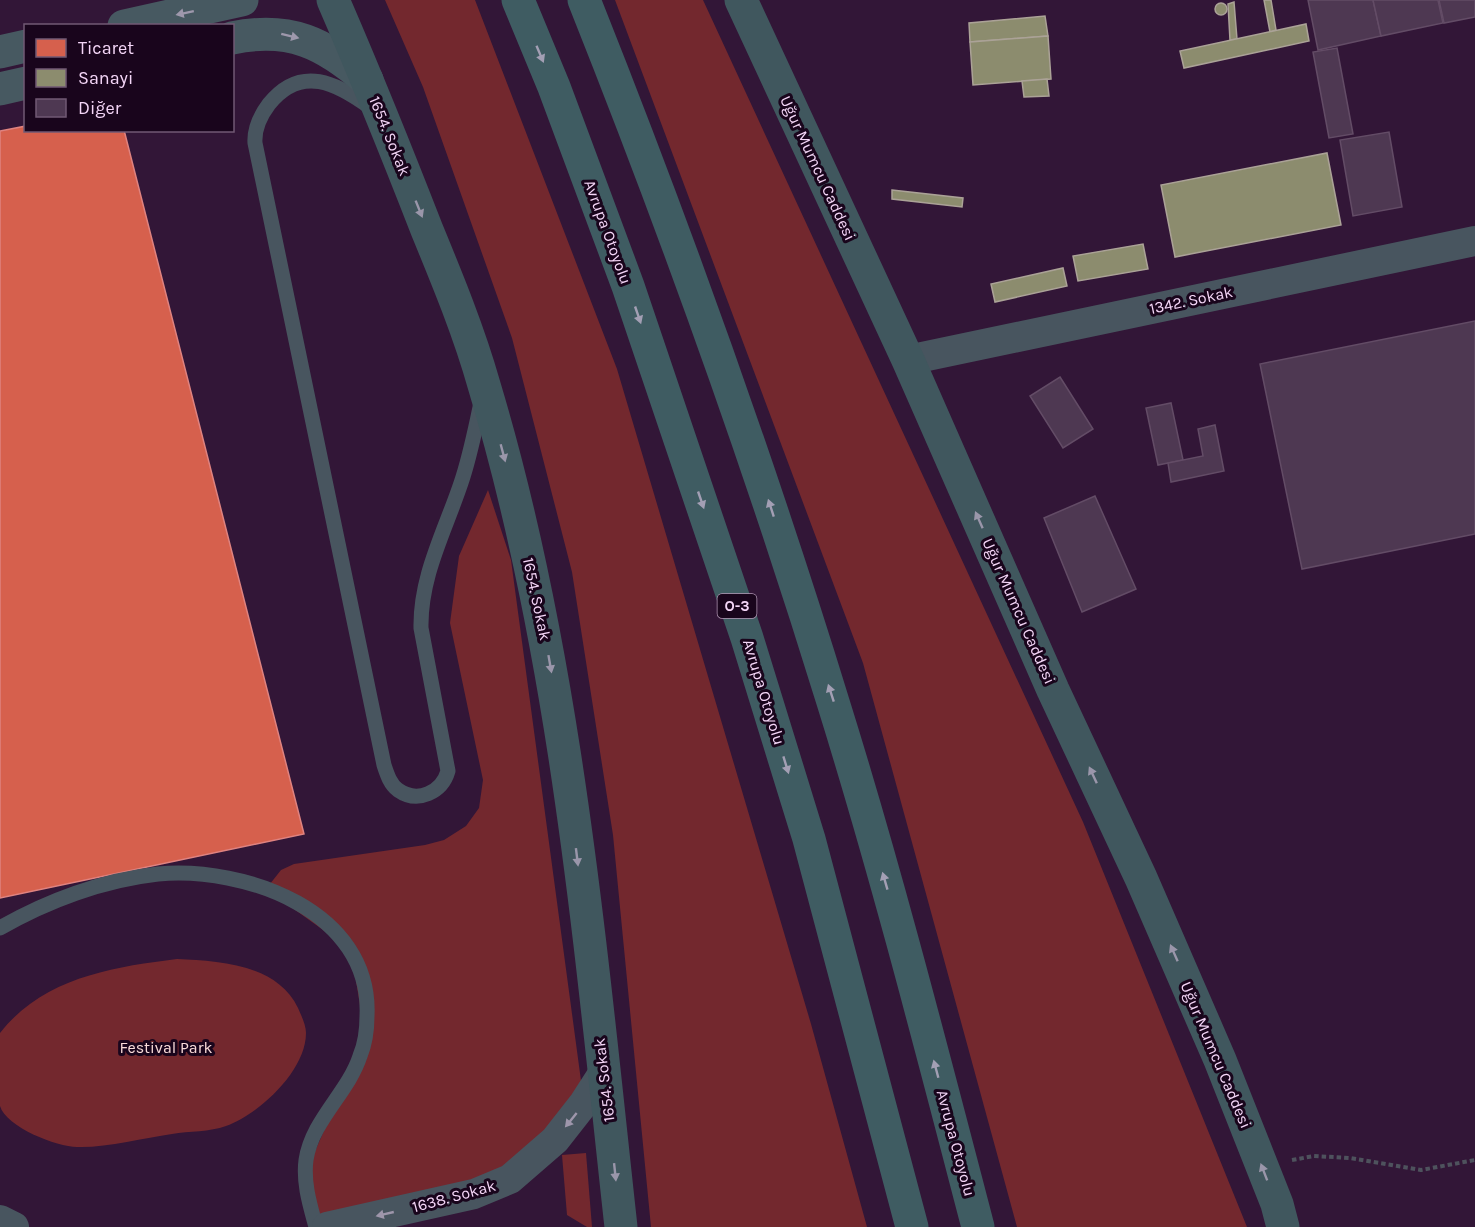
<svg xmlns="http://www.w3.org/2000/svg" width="1475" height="1227" viewBox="0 0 1475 1227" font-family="Karla,sans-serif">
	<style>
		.green { fill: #73282e }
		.shops { fill: #d6604d; stroke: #df8380; stroke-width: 1.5 }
		.industry { fill: #8c8c6e; stroke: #aba297; stroke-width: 1.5 }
		.building { fill: #4e3852; stroke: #634c66; stroke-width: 1.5 }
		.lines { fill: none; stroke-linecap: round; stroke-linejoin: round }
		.path { stroke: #4e525d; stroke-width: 4; stroke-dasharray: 4.5 3; stroke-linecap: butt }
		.lane { stroke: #48555f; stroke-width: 15 }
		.street { stroke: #48555f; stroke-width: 30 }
		.secondary { stroke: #475961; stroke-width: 33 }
		.primary { stroke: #40575e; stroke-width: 33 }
		.highway { stroke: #3f5c62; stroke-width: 33 }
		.oneway { fill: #9e98ac }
		.oneway2 { fill: #a39fb4 }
		.oneway3 { fill: #9a96aa }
		.oneway4 { fill: #9e96ab }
		.labels { text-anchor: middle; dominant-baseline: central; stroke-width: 6; stroke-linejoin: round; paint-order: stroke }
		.shield { fill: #19051c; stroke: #b297b5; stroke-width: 1.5 }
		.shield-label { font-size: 15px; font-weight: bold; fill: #f4d6f7 }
		.street-label { font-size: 16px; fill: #f4d6f7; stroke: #19051c }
		.park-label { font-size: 16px; fill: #f9dbd9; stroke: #19051c }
	</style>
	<rect width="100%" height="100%" fill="#321637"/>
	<g class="green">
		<polygon points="385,0 475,0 617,369 811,1024 867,1227 651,1227 613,835 572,572 512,338 423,87"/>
		<polygon points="615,0 703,0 1083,822 1247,1227 1017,1227 863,663"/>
		<polygon points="488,490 511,560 584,1103 522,1170 316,1227 306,1172 365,1036 351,950 266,889 281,870 294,864 425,845 444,840 466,826 479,808 483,780 450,623 459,556"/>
		<path d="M177 959C219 961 277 964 298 1008 301 1015 306 1025 306 1033 306 1071 259 1114 226 1126 210 1132 189 1131 172 1134 143 1138 106 1148 77 1147 57 1147 6 1127 0 1106 0 1090 0 1051 0 1033 43 978 112 967 177 959Z"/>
		<polygon points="586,1153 592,1227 587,1227 567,1215 562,1155"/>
	</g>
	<polygon class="shops" points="26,126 26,130 124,130 304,834 0,898 0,131"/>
	<g class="industry">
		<polygon points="1264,0 1271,0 1276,30 1270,32"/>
		<polygon points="1234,2 1237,39 1230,40 1228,4"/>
		<circle cx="1221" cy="9" r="6"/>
		<polygon points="1045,16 1048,36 970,42 969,23"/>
		<polygon points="1306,24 1309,41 1184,68 1180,51"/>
		<polygon points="1048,36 1051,79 973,85 970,42"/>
		<polygon points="1047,79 1049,96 1024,97 1022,81"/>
		<polygon points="1327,153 1341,225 1175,257 1161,185"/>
		<polygon points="892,190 963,198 962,207 892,199"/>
		<polygon points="1143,244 1148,269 1078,281 1073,256"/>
		<polygon points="1063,268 1067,286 995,302 991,284"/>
	</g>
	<g class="building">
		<polygon points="1308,0 1373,0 1381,36 1318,50"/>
		<polygon points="1373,0 1438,0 1443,23 1381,36"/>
		<polygon points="1439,0 1475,0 1475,17 1444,23"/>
		<polygon points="1337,48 1353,134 1329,138 1313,52"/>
		<polygon points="1389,132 1402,207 1353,216 1340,140"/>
		<polygon points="1475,321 1475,534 1302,569 1260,364"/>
		<polygon points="1060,377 1093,429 1063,448 1030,396"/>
		<polygon points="1171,403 1183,460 1158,465 1146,408"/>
		<polygon points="1215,425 1224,471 1171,482 1168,463 1203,456 1198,429"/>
		<polygon points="1095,496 1136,589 1082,612 1044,518"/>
	</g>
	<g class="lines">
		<polyline class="path" points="1292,1160 1314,1156 1350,1158 1421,1170 1475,1160"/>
		<g class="lane">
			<path d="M371 108C337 83 301 64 269 104 260 116 254 128 255 143L384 765C387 774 390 784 398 790 418 804 442 792 448 771L421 628C420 576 445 531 461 483 470 457 475 430 481 403"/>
			<path d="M0 928C47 901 103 880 158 874 245 866 372 911 367 1016 367 1029 365 1044 360 1056 348 1093 312 1120 306 1160 303 1183 310 1205 316 1227"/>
		</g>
		<g class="street">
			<polyline points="908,360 1475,241"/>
			<polyline points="0,1220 14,1227"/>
			<polyline points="327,1227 474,1194 510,1179 555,1140 584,1103 604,1072"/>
		</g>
		<g class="secondary">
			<polyline points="124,26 242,0"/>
			<path d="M232 38C290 26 324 43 367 80"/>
			<polyline points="0,52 26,46"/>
			<polyline points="0,89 26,83"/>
		</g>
		<g class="primary">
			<path d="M333 0C366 76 397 153 427 230 448 281 469 332 484 385 566 658 590 945 621 1227"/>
			<polyline points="741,0 908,360 1053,690 1141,878 1220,1060 1277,1204 1283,1227"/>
		</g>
		<g class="highway">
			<polyline points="518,0 554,87 628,286 747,638 809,839 912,1227"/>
			<path d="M584 0C676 231 760 465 833 702 887 875 932 1051 978 1227"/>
		</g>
	</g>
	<defs><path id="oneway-solid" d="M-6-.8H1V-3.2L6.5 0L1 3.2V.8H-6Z" transform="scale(1.5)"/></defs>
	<g class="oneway">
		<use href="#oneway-solid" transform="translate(185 13) rotate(168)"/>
		<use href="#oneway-solid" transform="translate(290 36) rotate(14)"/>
	</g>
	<g class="oneway2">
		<use href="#oneway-solid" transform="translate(540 54) rotate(67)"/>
		<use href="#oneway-solid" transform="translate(638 315) rotate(71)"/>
		<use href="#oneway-solid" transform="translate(701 500) rotate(71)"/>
		<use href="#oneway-solid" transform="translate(771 508) rotate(-108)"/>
		<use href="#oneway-solid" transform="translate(831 693) rotate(-108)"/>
		<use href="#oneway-solid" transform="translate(786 765) rotate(73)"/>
		<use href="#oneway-solid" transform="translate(885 881) rotate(-106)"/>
		<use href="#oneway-solid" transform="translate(936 1069) rotate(-105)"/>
	</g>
	<g class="oneway3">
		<use href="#oneway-solid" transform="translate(419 209) rotate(68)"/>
		<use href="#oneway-solid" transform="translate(503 453) rotate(75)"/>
		<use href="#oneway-solid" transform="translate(979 520) rotate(-114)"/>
		<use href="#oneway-solid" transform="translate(550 664) rotate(80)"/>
		<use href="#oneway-solid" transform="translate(1093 775) rotate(-115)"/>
		<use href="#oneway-solid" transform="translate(577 857) rotate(83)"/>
		<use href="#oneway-solid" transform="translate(1174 953) rotate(-114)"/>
		<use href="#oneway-solid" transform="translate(615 1172) rotate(84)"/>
		<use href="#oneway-solid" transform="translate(1264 1172) rotate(-111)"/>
	</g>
	<g class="oneway4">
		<use href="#oneway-solid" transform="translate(571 1120) rotate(129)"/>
		<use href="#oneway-solid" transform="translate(385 1214) rotate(167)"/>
	</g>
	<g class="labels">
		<rect class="shield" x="717.5" y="594" width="39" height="24" rx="4.5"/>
		<g class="shield-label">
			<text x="737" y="606">O-3</text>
		</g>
		<g class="street-label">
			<text transform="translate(390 136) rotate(68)">1654. Sokak</text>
			<text transform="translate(818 168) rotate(65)">Uğur Mumcu Caddesi</text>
			<text transform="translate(608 232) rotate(70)">Avrupa Otoyolu</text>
			<text transform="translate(1191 300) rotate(-12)">1342. Sokak</text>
			<text transform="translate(537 599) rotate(78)">1654. Sokak</text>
			<text transform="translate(1019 611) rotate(66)">Uğur Mumcu Caddesi</text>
			<text transform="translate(764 692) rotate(73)">Avrupa Otoyolu</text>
			<text transform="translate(1216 1055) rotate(67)">Uğur Mumcu Caddesi</text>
			<text transform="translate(604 1080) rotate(-97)">1654. Sokak</text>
			<text transform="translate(956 1143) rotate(75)">Avrupa Otoyolu</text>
			<text transform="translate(454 1196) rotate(-15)">1638. Sokak</text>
		</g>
		<g class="park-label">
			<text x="166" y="1047">Festival Park</text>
		</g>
	</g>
	<rect x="24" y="24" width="210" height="108" fill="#19051c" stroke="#715974" stroke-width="1.5"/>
	<rect x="36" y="39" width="30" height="18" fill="#d6604d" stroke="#715974" stroke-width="1.5"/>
	<text x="78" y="54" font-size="18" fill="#f4d6f7">Ticaret</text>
	<rect x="36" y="69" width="30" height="18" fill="#8c8c6e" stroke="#715974" stroke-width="1.5"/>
	<text x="78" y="84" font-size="18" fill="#f4d6f7">Sanayi</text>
	<rect x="36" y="99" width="30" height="18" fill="#4e3852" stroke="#715974" stroke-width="1.5"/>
	<text x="78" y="114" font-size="18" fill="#f4d6f7">Diğer</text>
</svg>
